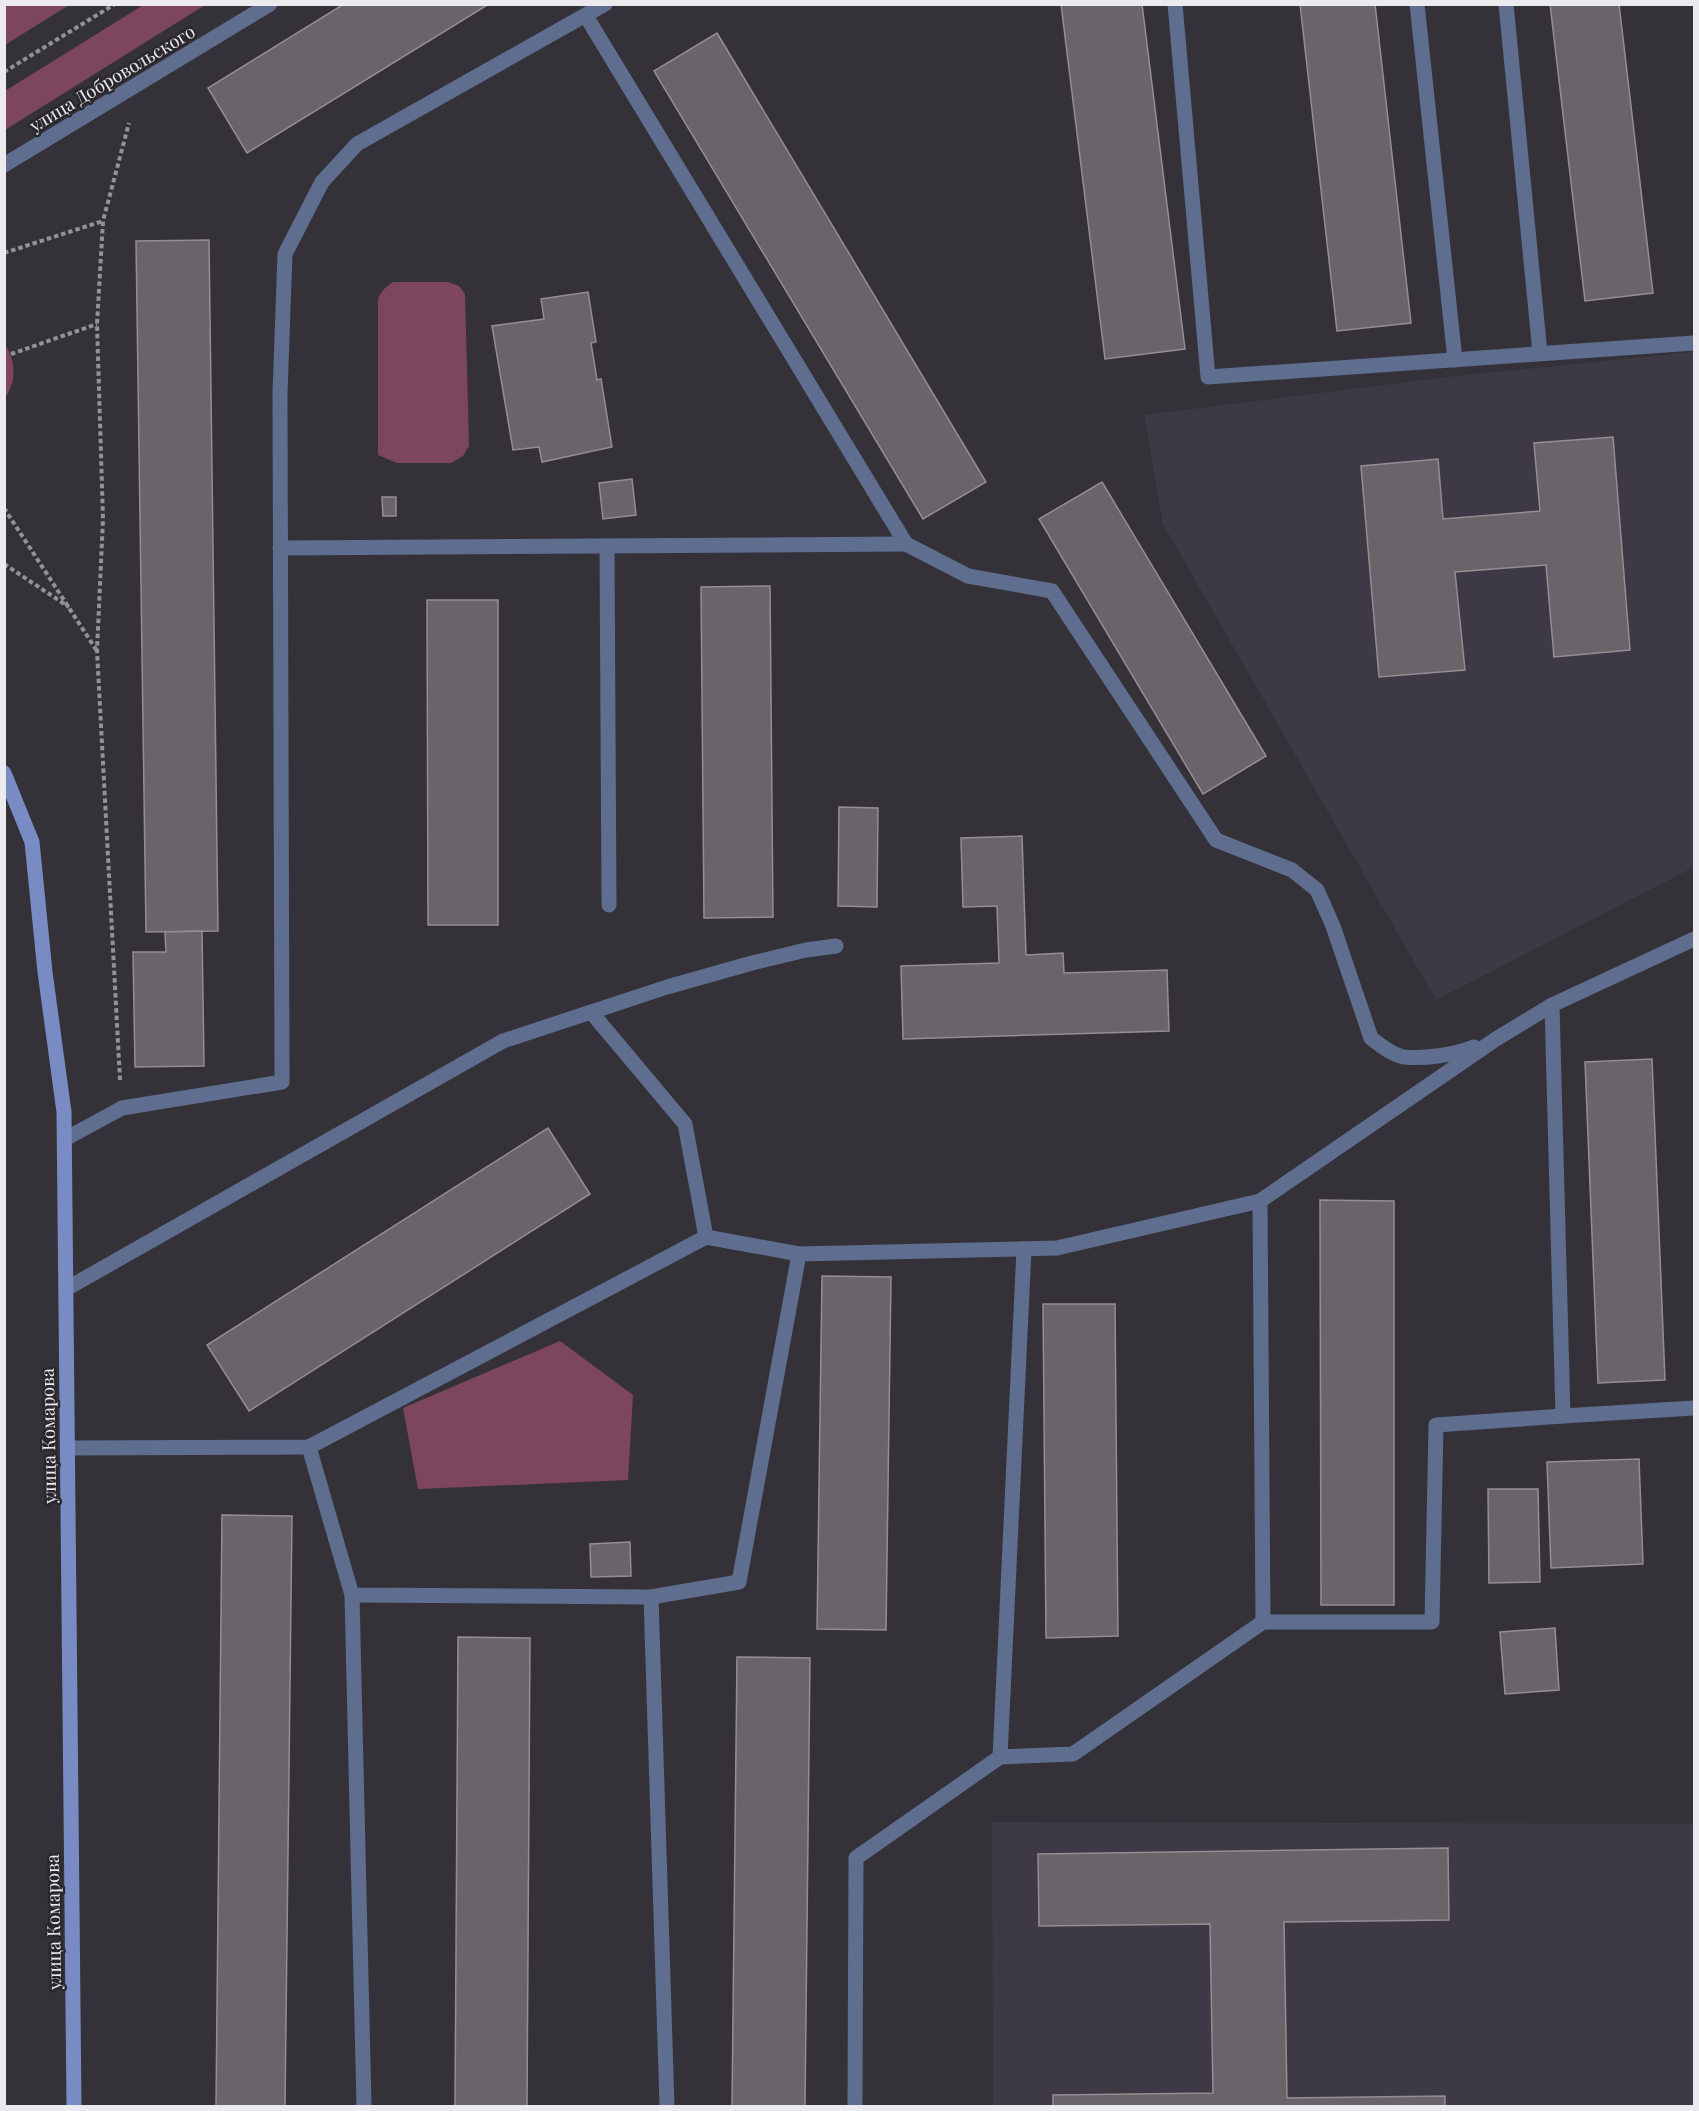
<svg xmlns="http://www.w3.org/2000/svg" width="1699" height="2111" viewBox="0 0 1699 2111" font-family="'Playfair Display',serif">
	<style>
		.built { fill: #3d3a45 }
		.green { fill: #7e465c }
		.building { fill: #6a646a; stroke: #948e94; stroke-width: 1.5 }
		.lines { fill: none; stroke-linecap: round; stroke-linejoin: round }
		.path { stroke: #939297; stroke-width: 4; stroke-dasharray: 4.5 3; stroke-linecap: butt }
		.lane { stroke: #5f6d8f; stroke-width: 15 }
		.street { stroke: #5f6d8f; stroke-width: 15 }
		.secondary { stroke: #788cc3; stroke-width: 15 }
		.labels { text-anchor: middle; dominant-baseline: central; stroke-width: 5; stroke-linejoin: round; paint-order: stroke }
		.street-label { font-size: 18px; fill: #ebeaee; stroke: #2a282e }
	</style>
	<rect width="100%" height="100%" fill="#343238"/>
	<g class="built">
		<polygon points="1694,352 1694,867 1436,1000 1163,524 1144,415 1456,376"/>
		<polygon points="992,1822 1694,1824 1694,2106 993,2106"/>
	</g>
	<g class="green">
		<polygon points="5,4 69,4 69,5 5,45"/>
		<polygon points="145,4 205,5 5,130 5,91"/>
		<polygon points="393,282 448,282 459,286 465,294 469,446 463,456 451,463 397,463 378,455 378,298 384,289"/>
		<path d="M4 343C16 361 17 380 5 398Z"/>
		<polygon points="560,1341 633,1395 628,1480 418,1489 403,1408"/>
	</g>
	<g class="building">
		<polygon points="344,4 489,4 247,153 208,88"/>
		<polygon points="1061,4 1142,4 1185,349 1105,359"/>
		<polygon points="1300,4 1375,4 1411,323 1337,331"/>
		<polygon points="1550,4 1619,4 1653,293 1585,301"/>
		<polygon points="717,33 986,482 923,519 654,71"/>
		<polygon points="209,240 218,931 146,932 136,241"/>
		<polygon points="588,292 596,342 591,343 597,380 601,379 612,447 542,462 539,447 513,450 492,326 544,319 541,299"/>
		<polygon points="1613,437 1630,650 1554,657 1546,565 1455,572 1465,670 1379,677 1361,466 1438,459 1443,519 1540,511 1534,443"/>
		<polygon points="632,479 636,515 603,519 599,483"/>
		<polygon points="1102,482 1266,756 1203,794 1039,519"/>
		<polygon points="382,497 396,497 396,516 383,516"/>
		<polygon points="770,586 773,917 704,918 701,587"/>
		<polygon points="427,600 498,600 498,925 428,925"/>
		<polygon points="839,807 878,808 877,907 838,906"/>
		<polygon points="1022,836 1026,955 1063,953 1064,973 1167,970 1169,1031 903,1039 901,966 999,963 997,906 963,907 961,838"/>
		<polygon points="202,931 204,1066 135,1067 133,952 166,952 165,932"/>
		<polygon points="1652,1059 1665,1380 1598,1383 1585,1062"/>
		<polygon points="548,1128 590,1194 249,1411 207,1345"/>
		<polygon points="1320,1200 1394,1201 1394,1605 1321,1605"/>
		<polygon points="822,1276 891,1277 886,1630 817,1629"/>
		<polygon points="1043,1304 1115,1304 1118,1636 1046,1638"/>
		<polygon points="1639,1459 1643,1564 1551,1568 1547,1462"/>
		<polygon points="1488,1489 1538,1489 1540,1582 1489,1583"/>
		<polygon points="222,1515 292,1516 285,2106 216,2106"/>
		<polygon points="630,1542 631,1576 591,1577 590,1544"/>
		<polygon points="1555,1628 1559,1690 1505,1694 1500,1632"/>
		<polygon points="458,1637 530,1638 527,2106 455,2106"/>
		<polygon points="737,1657 810,1658 805,2106 732,2106"/>
		<polygon points="1448,1848 1449,1920 1284,1922 1287,2098 1445,2096 1445,2106 1053,2106 1053,2095 1213,2093 1210,1924 1039,1926 1038,1854"/>
	</g>
	<g class="lines">
		<g class="path">
			<polyline points="4,72 115,4"/>
			<polyline points="4,253 103,221"/>
			<polyline points="11,354 97,324"/>
			<polyline points="4,508 97,651"/>
			<polyline points="4,564 69,607"/>
			<polyline points="120,1080 97,651 103,519 97,324 103,221 129,123"/>
		</g>
		<g class="lane">
			<polyline points="1175,4 1208,377 1694,343"/>
			<polyline points="1417,4 1455,360"/>
			<polyline points="1506,4 1540,353"/>
			<path d="M586 16 906 544 968 576 1052 591 1216 840 1292 870 1317 890 1333 926 1371 1038C1380 1045 1392 1055 1404 1057 1425 1059 1454 1055 1474 1047"/>
			<polyline points="607,546 609,905"/>
			<polyline points="280,548 906,544"/>
			<polyline points="1552,1005 1563,1416 1694,1408"/>
			<polyline points="591,1012 685,1124 706,1237"/>
			<polyline points="65,1139 122,1108 282,1082 280,393 285,254 322,182 357,144 605,4"/>
			<polyline points="1260,1201 1263,1622"/>
			<polyline points="66,1289 503,1041 667,987 752,963 806,950 836,946"/>
			<polyline points="309,1447 352,1595 651,1597"/>
			<polyline points="68,1448 309,1447 706,1237 799,1254 1057,1248 1260,1201 1496,1039 1552,1005 1694,939"/>
			<polyline points="352,1595 364,2106"/>
			<polyline points="1000,1757 1024,1249"/>
			<polyline points="667,2106 651,1597 739,1582 799,1254"/>
			<polyline points="855,2106 856,1858 1000,1757 1073,1754 1263,1622 1432,1622 1436,1425 1563,1416"/>
		</g>
		<polyline class="street" points="4,165 270,4"/>
		<polyline class="secondary" points="4,773 32,842 45,972 64,1112 74,2106"/>
	</g>
	<g class="labels">
		<g class="street-label">
			<text transform="translate(112 78) rotate(-31)">улица Добровольского</text>
			<text transform="translate(48 1436) rotate(-91)">улица Комарова</text>
			<text transform="translate(53 1922) rotate(-91)">улица Комарова</text>
		</g>
	</g>
	<rect width="1699" height="2111" fill="none" stroke="#ebeaee" stroke-width="12"/>
</svg>
